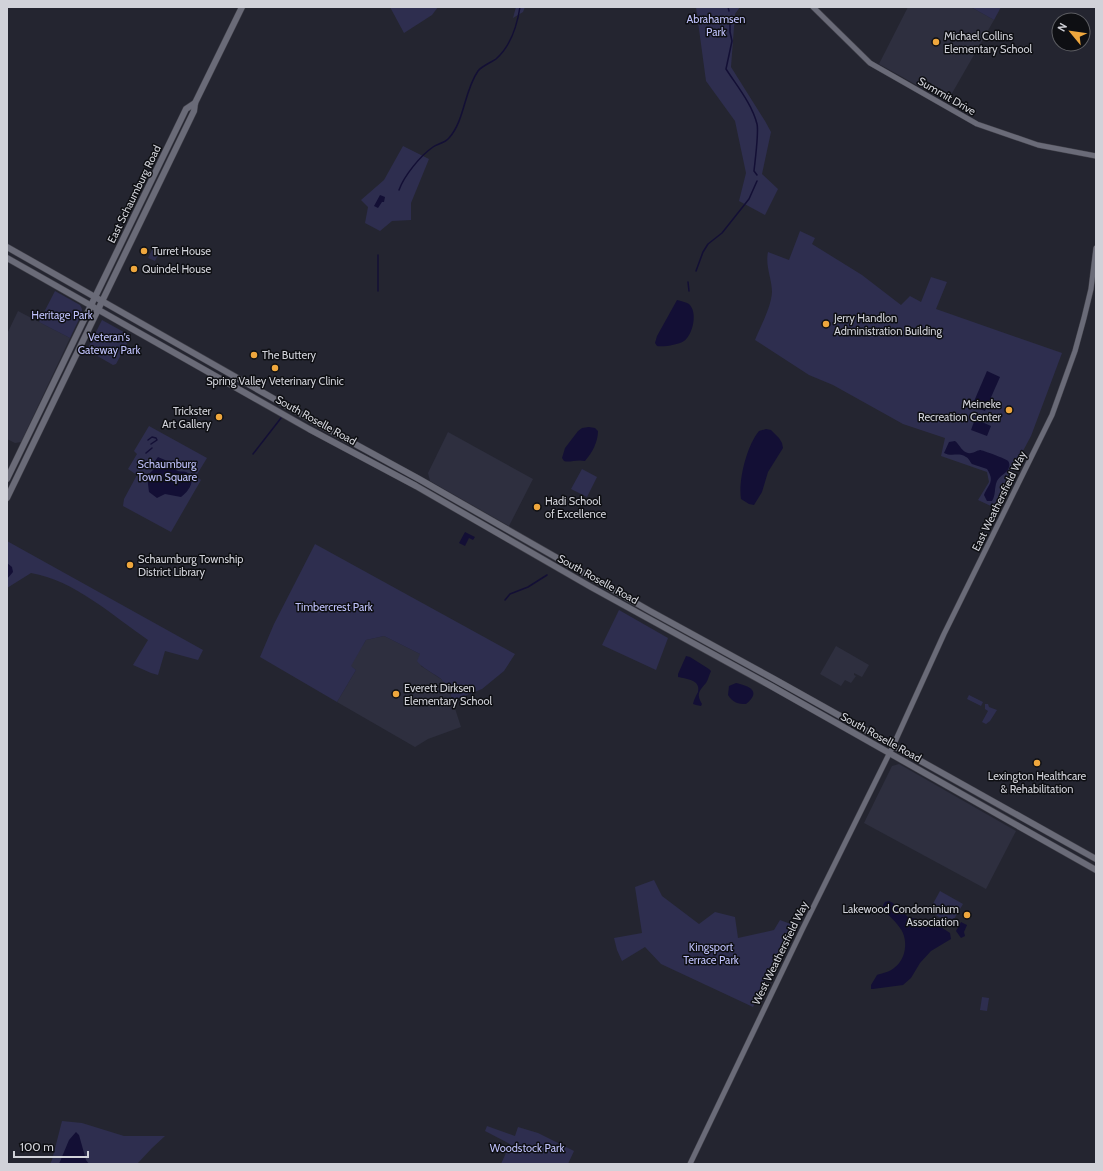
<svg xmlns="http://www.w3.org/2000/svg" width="1103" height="1171" viewBox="0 0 1103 1171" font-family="Cabin,sans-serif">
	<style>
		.built { fill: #2e2f3f }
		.green { fill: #2e2e4f }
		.water { fill: #130f35 }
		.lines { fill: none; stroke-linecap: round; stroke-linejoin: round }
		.stream { stroke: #130f35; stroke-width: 1.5 }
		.tertiary-casing { stroke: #41414a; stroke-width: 6 }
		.secondary-casing { stroke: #41414a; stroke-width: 7 }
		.tertiary { stroke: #6a6b78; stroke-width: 5 }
		.secondary { stroke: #6a6b78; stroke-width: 6 }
		.poi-dot { fill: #efa73d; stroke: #0e0f13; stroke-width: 1.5 }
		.labels { text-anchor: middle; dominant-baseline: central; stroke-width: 3; stroke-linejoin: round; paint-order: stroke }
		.park-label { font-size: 11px; fill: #bec0fa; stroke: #0e0f13 }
		.poi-label { font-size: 11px; fill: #d1d2d9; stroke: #0e0f13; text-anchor: start }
		.street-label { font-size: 11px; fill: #d1d2d9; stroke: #0e0f13 }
	</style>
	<rect width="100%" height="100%" fill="#242530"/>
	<g class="built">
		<polygon points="908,7 971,7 994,20 947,102 879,64"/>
		<polygon points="18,311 70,338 21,442 15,443 7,439 7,334"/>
		<polygon points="448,432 533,479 509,526 430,481 428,473"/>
		<polygon points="384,636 420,654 421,666 444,681 448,687 461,727 428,739 415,747 337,702 356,670 350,666 366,640"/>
		<polygon points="836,646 869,665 862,677 854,673 854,675 856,676 851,683 845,680 841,686 820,674"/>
		<polygon points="899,764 1016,831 986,889 864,823 892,766"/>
	</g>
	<g class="green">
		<polygon points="390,7 438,7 432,15 404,33"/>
		<polygon points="516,7 525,7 523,12 513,18"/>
		<polygon points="696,7 740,7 735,14 731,67 765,121 771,132 762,174 778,189 765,215 739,201 746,173 735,121 706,81"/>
		<polygon points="971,7 1001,7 994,20"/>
		<polygon points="403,146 429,159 411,203 411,220 392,221 380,231 365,223 368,207 361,200 384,180"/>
		<path d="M800 231 815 238 812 244 862 275 901 305 910 296 921 302 931 277 947 282 936 309 1062 353 1031 436 993 507 978 500 989 482 987 472 941 456 945 438 903 424 833 385 809 375 755 340C761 325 771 308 772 292 772 279 765 266 768 252L789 260Z"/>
		<polygon points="153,248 160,251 155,261 148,258"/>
		<polygon points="55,291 80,305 82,309 82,313 70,338 39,322"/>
		<polygon points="102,320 131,336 116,364 113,365 87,350"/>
		<polygon points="149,426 207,458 196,476 201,480 171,532 123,506 124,499 137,475 128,469 137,454 134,451"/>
		<polygon points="582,469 597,477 587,497 571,489"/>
		<path d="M7 541 203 650 198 660 165 651 158 675 151 673 133 665 148 640C113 616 74 580 31 573L7 588Z"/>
		<path d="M315 544 515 654 504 671 482 689 452 701C451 696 450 690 447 686 440 674 425 672 417 661L420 654 384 636 366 640 351 666 356 670 337 702 260 657 274 624Z"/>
		<polygon points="619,610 668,638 656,670 602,645"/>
		<polygon points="969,695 983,702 981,706 967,699"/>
		<polygon points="985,704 988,704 989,707 997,710 990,721 986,724 982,722 988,711 985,709"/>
		<polygon points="654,880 662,896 699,924 715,912 735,917 738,938 774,930 780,920 793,925 753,1007 661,964 645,947 622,961 617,950 614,938 642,933 635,887"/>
		<polygon points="940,891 963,904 951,924 929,911"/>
		<polygon points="982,997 989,998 987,1011 980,1010"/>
		<polygon points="62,1121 82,1123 124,1136 165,1136 152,1148 137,1164 50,1164 52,1160"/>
		<polygon points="487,1126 515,1136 518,1127 538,1133 574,1151 568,1164 501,1164 510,1144 485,1131"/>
	</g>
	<g class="water">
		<polygon points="380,195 385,197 384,202 382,202 378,208 374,206"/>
		<path d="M677 300C681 301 686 302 689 304 698 312 693 335 684 341 678 345 664 347 657 346L655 343 657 336Z"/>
		<polygon points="987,371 1000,377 985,411 972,406"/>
		<polygon points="975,419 991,426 987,436 971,430"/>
		<path d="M589 427 595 428 598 431C598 442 592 453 585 461 576 459 570 463 564 461L562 458 565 448 578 431 582 428Z"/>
		<path d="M766 429 771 430 779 438 782 443 783 448 768 472 762 492 754 505 749 504 741 499C738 481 747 445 759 431Z"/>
		<path d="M955 441C960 445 962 452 968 453 973 454 975 451 980 450 982 450 1007 459 1008 461 1009 462 1010 465 1009 467 1008 473 1000 475 997 481 994 488 996 495 992 501H987L984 495C989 483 995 482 987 469L972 464C970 462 969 458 966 457 960 452 951 457 944 453L949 442Z"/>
		<path d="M158 457C162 459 169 461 172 465 174 466 174 469 176 470 180 473 184 470 188 473 197 480 188 492 181 497L165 494 157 498 149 492 147 476 155 468V461Z"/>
		<polygon points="465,532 475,537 473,540 469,538 465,546 459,543"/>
		<polygon points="7,563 12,567 13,572 7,579"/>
		<path d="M686 656 690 657 709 669 711 671C709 675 708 680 706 683 699 691 696 694 702 704L701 706 696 705 693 704C694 699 696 696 698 692 701 680 687 679 678 677V674Z"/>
		<path d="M736 683C749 686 762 691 746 704 738 704 733 703 728 695L729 686Z"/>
		<path d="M889 901 893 903 908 917 935 923 950 933 951 939 931 951 920 963 911 978 903 985 873 989H871V985L877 975C882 973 890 972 894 968 906 960 909 940 900 928 895 920 887 915 882 907L885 902Z"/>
		<polygon points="961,922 967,925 964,932 965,936 961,938 956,931"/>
		<polygon points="76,1132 79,1135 86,1160 89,1164 59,1164 69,1140"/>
	</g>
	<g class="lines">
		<g class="stream">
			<polyline points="728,7 729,11"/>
			<path d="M730 19V32L732 41 726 69C737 86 752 104 757 124 759 132 755 161 754 171L757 175"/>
			<path d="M399 190C404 176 420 156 433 147 437 144 445 143 449 138 465 120 464 91 478 71 482 66 490 63 496 59 511 46 517 26 520 7"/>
			<polyline points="696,271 703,252 708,244 722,233 749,199 757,181"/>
			<polyline points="688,282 689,291"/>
			<polyline points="378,291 378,255"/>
			<polyline points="148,440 152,437 156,438 157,440 151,444"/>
			<polyline points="146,453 152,448"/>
			<polyline points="253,454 281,418"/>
			<polyline points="505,600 510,594 528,587 547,575"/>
		</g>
		<defs>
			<g id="tertiary">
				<polyline points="813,7 870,63 977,124 1038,145 1096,156"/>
				<polyline points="690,1164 803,928 893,746 944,634 1052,415 1075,351 1084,318 1091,289 1096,248"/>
			</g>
			<g id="secondary">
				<polyline points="7,247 313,421 419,479 650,611 774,679 1096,859"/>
				<polyline points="7,258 309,429 416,486 591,587 771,686 1096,870"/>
				<polyline points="7,479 186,109 195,103"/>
				<polyline points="7,498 194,111 195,103 242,7"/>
			</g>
		</defs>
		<use href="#tertiary" class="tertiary-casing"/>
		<use href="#secondary" class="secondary-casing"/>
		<use href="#tertiary" class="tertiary"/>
		<use href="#secondary" class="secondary"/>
	</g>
	<g class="poi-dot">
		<circle cx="936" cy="42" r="4"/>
		<circle cx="144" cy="251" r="4"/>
		<circle cx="134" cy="269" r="4"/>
		<circle cx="826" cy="324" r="4"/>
		<circle cx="254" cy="355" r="4"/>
		<circle cx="275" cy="368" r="4"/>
		<circle cx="1009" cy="410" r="4"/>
		<circle cx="219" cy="417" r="4"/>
		<circle cx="537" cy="507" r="4"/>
		<circle cx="130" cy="565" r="4"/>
		<circle cx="396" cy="694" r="4"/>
		<circle cx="1037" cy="763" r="4"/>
		<circle cx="967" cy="915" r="4"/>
	</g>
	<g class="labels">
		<g class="park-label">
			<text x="716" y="19">Abrahamsen<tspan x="716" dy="13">Park</tspan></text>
			<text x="62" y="315">Heritage Park</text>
			<text x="109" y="337">Veteran's<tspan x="109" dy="13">Gateway Park</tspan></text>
			<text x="167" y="464">Schaumburg<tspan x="167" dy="13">Town Square</tspan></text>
			<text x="334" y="607">Timbercrest Park</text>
			<text x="711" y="947">Kingsport<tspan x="711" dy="13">Terrace Park</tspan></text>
			<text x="527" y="1148">Woodstock Park</text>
		</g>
		<g class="poi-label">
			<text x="944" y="36">Michael Collins<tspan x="944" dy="13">Elementary School</tspan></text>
			<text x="152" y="251">Turret House</text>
			<text x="142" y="269">Quindel House</text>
			<text x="834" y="318">Jerry Handlon<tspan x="834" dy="13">Administration Building</tspan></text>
			<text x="262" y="355">The Buttery</text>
			<text x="275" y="381" text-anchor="middle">Spring Valley Veterinary Clinic</text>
			<text x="1001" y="404" text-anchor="end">Meineke<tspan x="1001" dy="13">Recreation Center</tspan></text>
			<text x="211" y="411" text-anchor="end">Trickster<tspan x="211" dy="13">Art Gallery</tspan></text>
			<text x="545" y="501">Hadi School<tspan x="545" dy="13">of Excellence</tspan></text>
			<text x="138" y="559">Schaumburg Township<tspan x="138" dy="13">District Library</tspan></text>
			<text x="404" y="688">Everett Dirksen<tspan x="404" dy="13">Elementary School</tspan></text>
			<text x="1037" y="776" text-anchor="middle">Lexington Healthcare<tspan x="1037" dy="13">&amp; Rehabilitation</tspan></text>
			<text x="959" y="909" text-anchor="end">Lakewood Condominium<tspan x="959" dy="13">Association</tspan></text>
		</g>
		<g class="street-label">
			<text transform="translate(947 96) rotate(30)">Summit Drive</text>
			<text transform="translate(134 194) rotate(-64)">East Schaumburg Road</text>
			<text transform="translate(316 420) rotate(29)">South Roselle Road</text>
			<text transform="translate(999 501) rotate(-64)">East Weathersfield Way</text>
			<text transform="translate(598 579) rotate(29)">South Roselle Road</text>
			<text transform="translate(881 737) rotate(29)">South Roselle Road</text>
			<text transform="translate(780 953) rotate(-64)">West Weathersfield Way</text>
		</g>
	</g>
	<rect width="1103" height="1171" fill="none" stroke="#d1d2d9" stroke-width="16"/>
	<g transform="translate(1071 32) rotate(299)"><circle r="19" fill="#0e0f13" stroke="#5c5d62"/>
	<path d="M0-3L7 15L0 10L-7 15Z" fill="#efa73d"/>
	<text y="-6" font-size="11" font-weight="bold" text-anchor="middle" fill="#d1d2d9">N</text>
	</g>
	<path d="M14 1151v6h74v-6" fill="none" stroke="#d1d2d9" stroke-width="2"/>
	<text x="20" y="1151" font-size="12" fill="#d1d2d9" stroke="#0e0f13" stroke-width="3" paint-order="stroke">100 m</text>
</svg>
